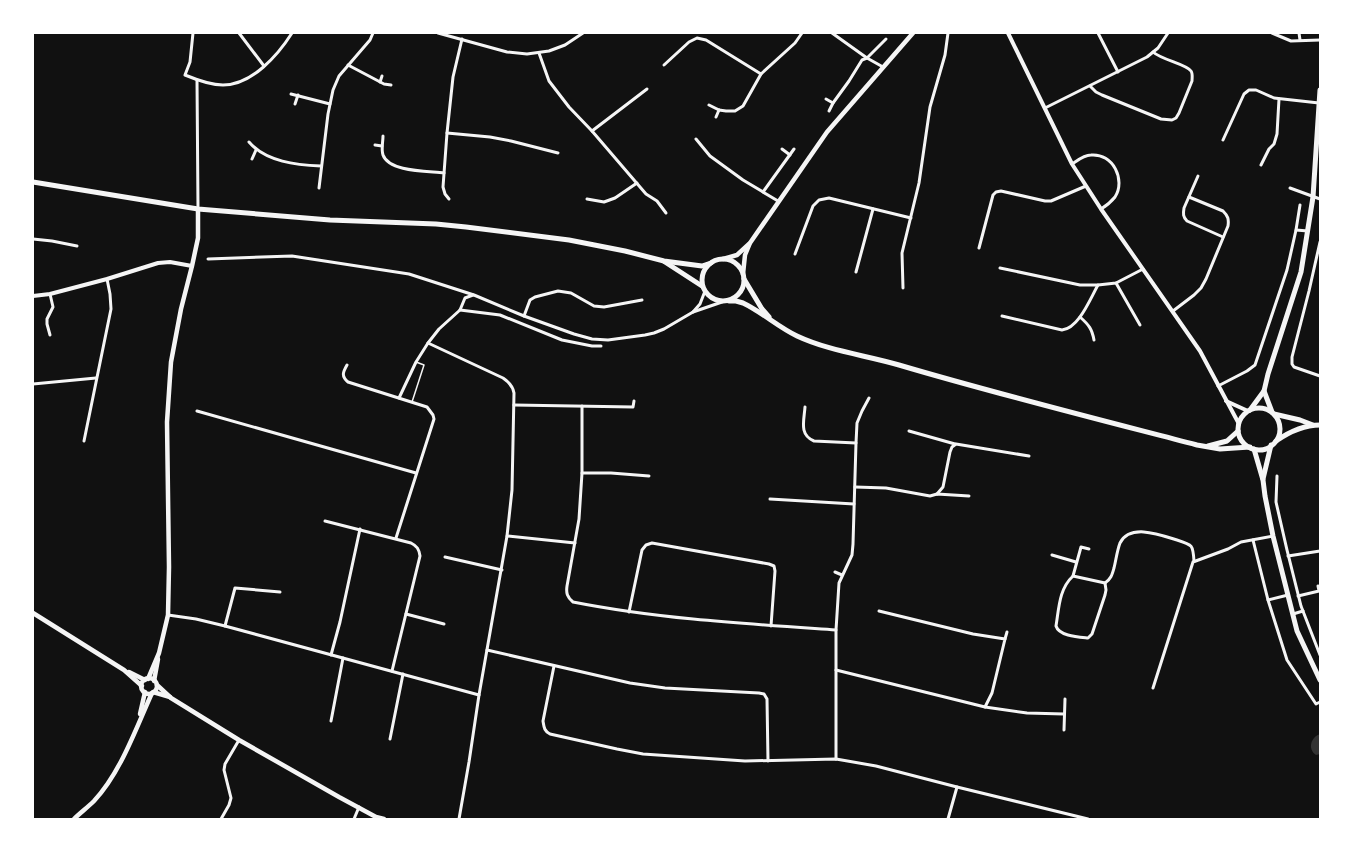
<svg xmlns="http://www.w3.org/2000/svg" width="1353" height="852" viewBox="0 0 1353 852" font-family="'Golos Text',sans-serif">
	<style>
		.water { fill: #333 }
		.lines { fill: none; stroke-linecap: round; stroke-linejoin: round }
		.service { stroke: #f5f5f5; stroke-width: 1.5 }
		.minor { stroke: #f5f5f5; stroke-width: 3 }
		.tertiary { stroke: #f5f5f5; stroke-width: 4 }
		.secondary { stroke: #f5f5f5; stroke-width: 4.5 }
		.primary { stroke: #f5f5f5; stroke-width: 5 }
		.trunk { stroke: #f5f5f5; stroke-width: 5 }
	</style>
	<rect width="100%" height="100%" fill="#111"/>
	<path class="water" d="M1320 734V754L1316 755C1307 749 1311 737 1320 734Z"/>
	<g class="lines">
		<polyline class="service" points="412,402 424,365 416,362"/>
		<g class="minor">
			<path d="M193 33 190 62 185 75C197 80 210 85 223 85 252 85 278 55 292 33"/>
			<polyline points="239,33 264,66"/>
			<polyline points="438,33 507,52 527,54 549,51 565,45 583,33"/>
			<polyline points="832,33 867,58 883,67"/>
			<polyline points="1098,33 1118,72"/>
			<polyline points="1272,33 1291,41 1320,40"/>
			<polyline points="1299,33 1300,40"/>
			<polyline points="539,53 549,81 569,107 592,131 646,194 657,201 666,213"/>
			<polyline points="348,65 384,84 391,85"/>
			<polyline points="664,65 689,42 697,38 706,40 761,74"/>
			<polyline points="197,80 198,209"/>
			<polyline points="380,82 382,76"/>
			<path d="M1090 86 1096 92 1102 95 1161 119 1172 120 1176 118 1179 113 1192 81C1192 78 1193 74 1191 71 1186 64 1162 60 1153 52"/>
			<polyline points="291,94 330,104"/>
			<polyline points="826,99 833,103"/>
			<polyline points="295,104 298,95"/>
			<polyline points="709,105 719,110 726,111 735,111 743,106 761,74 795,43 802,33"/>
			<polyline points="1045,108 1147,57 1158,48 1168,33"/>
			<polyline points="829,111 833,103 849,81 862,60 867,58 886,39"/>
			<polyline points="716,117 719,110"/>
			<polyline points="592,131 647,89"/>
			<polyline points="447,133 490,137 511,141 558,153"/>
			<path d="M383 136C383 142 381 149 383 155 389 172 428 171 444 173"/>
			<polyline points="696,139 710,156 743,180 778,201"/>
			<polyline points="1223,140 1244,94 1249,90 1256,90 1274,98 1319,103"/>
			<path d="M249 142C266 162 297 165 321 166"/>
			<polyline points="375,145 382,146"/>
			<polyline points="782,149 790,155"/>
			<polyline points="252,159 256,150"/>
			<path d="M1072 164C1078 160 1084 155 1091 155 1113 153 1126 180 1115 197 1111 202 1106 206 1101 209"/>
			<polyline points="1261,165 1269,149 1274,144 1277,134 1279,99"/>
			<path d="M1198 176 1184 208C1183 214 1183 217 1187 221L1223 237"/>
			<polyline points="319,188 328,114 333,90 339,76 370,40 373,33"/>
			<polyline points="1290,188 1320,199"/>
			<polyline points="763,192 794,149"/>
			<polyline points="449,199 445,194 443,187 447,133 453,77 462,39"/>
			<polyline points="587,199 604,202 615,198 637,183"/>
			<polyline points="1296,230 1308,231"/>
			<polyline points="33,239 52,241 77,246"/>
			<polyline points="1320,242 1309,291 1292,357 1292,364 1294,367 1320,376"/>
			<polyline points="979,248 993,195 996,192 1001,191 1045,201 1051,201 1086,186"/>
			<polyline points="795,254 813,206 819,200 829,198 911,218"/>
			<polyline points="208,259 292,256 409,274 474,295 524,316 574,334 592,339 608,340 645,335 654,333 664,329 693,312 722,302"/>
			<polyline points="1000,268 1080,285 1098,285 1116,283 1143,269"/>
			<polyline points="856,272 873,209"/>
			<polyline points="1116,283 1140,325"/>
			<polyline points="903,288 902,253 919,183 930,107 945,55 948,33"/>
			<polyline points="460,310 500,315 562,340 592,346 601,346"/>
			<path d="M1173 311 1194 295 1201 288 1206 279 1228 226C1229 219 1228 216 1223 211L1189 197"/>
			<polyline points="693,312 700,304 705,291"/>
			<polyline points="524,316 530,300 535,297 558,291 571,293 594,306 604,307 642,300"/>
			<path d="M1002 316 1062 330C1079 328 1090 299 1098 285"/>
			<path d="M1080 317C1089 325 1092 329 1094 340"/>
			<polyline points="50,335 47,324 47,319 53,307 50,294"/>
			<path d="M428 343 503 378C509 382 513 386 514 393L512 490 507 536 479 695 469 762 459 819"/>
			<path d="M347 365C343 372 341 376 348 382L427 407 433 415 434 419 396 538"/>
			<polyline points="33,384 96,378"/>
			<polyline points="1218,386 1247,371 1255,365 1287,270 1296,230 1300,205"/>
			<polyline points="399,398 416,362 428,343 439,329 460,310 465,298 473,295"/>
			<polyline points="514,405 633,407 634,401"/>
			<path d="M582 406V473L579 519 567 586C566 593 567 597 573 602 659 619 748 624 836 630"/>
			<path d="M805 407C804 421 799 435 814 441L856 443"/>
			<polyline points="197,411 416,473"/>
			<polyline points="909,431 955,444"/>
			<polyline points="84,441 111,309 110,294 107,279"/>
			<polyline points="582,473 611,473 649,476"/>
			<polyline points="1277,476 1276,502 1287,550 1301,606 1320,655"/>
			<polyline points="855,487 886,488 930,496 937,494 969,496"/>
			<polyline points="937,494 943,487 950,452 952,447 956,444 1029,456"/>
			<polyline points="770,499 854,504"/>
			<path d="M325 521 411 543C417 546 419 549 420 556L392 671"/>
			<polyline points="507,536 575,543"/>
			<polyline points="1253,540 1268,600 1287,660 1316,704 1320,702"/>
			<path d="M1089 549 1081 547 1073 576 1105 583C1111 579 1112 575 1114 568 1116 560 1117 551 1120 543 1130 523 1161 535 1177 540 1193 545 1193 545 1194 561"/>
			<polyline points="1052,555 1076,562"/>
			<polyline points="1288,556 1320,551"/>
			<polyline points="445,557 502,570"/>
			<polyline points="835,572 842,575"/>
			<path d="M1073 576C1059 589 1059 608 1056 626 1059 636 1078 637 1088 638L1092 634 1105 595 1106 590 1105 583"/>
			<polyline points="1298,596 1319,591 1318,586"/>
			<polyline points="1268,600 1288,595"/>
			<polyline points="879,611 973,634 1005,639 992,693 985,707"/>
			<polyline points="629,612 642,550 646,545 652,543 769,564 774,566 775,571 771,626"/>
			<polyline points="406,614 444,624"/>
			<polyline points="1293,614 1303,611"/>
			<polyline points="168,615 196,619 225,626 479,695"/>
			<polyline points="225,626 235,588 280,592"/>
			<polyline points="1005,639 1007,632"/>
			<polyline points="487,650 630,683 665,688 759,693 764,694 767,699 768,761"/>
			<polyline points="331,655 340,622 360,529"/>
			<path d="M554 666 543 721C544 727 544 731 550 734L617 749 643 754 745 761 836 759 876 766 957 787 1088 819"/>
			<polyline points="836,670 985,707 1027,713 1064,714"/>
			<polyline points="1153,688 1193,562 1228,549 1241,542 1273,536"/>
			<polyline points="331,721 343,658"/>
			<polyline points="1064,730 1065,699"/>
			<polyline points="390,739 403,674"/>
			<polyline points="836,759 836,630 839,583 852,555 853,544 856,443 857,423 862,411 869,398"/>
			<polyline points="221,819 229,805 231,798 224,770 225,764 239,740"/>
			<polyline points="354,819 359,807"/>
			<polyline points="948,819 957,787"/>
		</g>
		<g class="tertiary">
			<polyline points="1008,33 1072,164 1101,209 1200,351 1239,424"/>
			<polyline points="33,296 50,294 107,279 158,263 170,262 192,266"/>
			<polyline points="1226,401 1248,411"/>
		</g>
		<g class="secondary">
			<polyline points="723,259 737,255 749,244"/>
			<polyline points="743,274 745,255 750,243 827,132 913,33"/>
			<polyline points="33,613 124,670 142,686"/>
			<polyline points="129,672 145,680"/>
			<circle cx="149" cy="686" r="8"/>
			<polyline points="148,679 159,653 168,615 169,567 167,422 171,362 181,309 192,266 198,238 198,209"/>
			<polyline points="154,681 158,659"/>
			<polyline points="157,685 171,698 239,740 339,797 376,817 384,819"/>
			<polyline points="153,692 170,697"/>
			<polyline points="140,714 145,692"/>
			<path d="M74 819C80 813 88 807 94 801 121 772 136 728 152 693"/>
		</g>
		<g class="primary">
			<polyline points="1264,391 1272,412"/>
			<polyline points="1250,410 1264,391 1268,374 1301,272 1313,197 1320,90"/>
		</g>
		<g class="trunk">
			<polyline points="33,182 198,209 330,220 436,224 466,227 569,240 625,251 664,261 702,266 711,263"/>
			<circle cx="723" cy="280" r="21"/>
			<polyline points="665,262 702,286"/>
			<polyline points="744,279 762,309 769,317"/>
			<path d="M729 301H736L743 303C762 312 778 327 797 336 829 351 865 355 899 365 997 394 1097 419 1197 445L1220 449 1250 447"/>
			<circle cx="1259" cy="429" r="21"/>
			<polyline points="1274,414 1300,420 1313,425"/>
			<path d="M1276 441C1289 432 1305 425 1320 425"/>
			<polyline points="1208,446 1227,441 1238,431"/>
			<polyline points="1254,449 1263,480 1265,496 1273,536 1297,631 1320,680"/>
			<polyline points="1263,479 1271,445"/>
		</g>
	</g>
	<rect width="1353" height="852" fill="none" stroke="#ffffff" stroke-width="68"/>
</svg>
